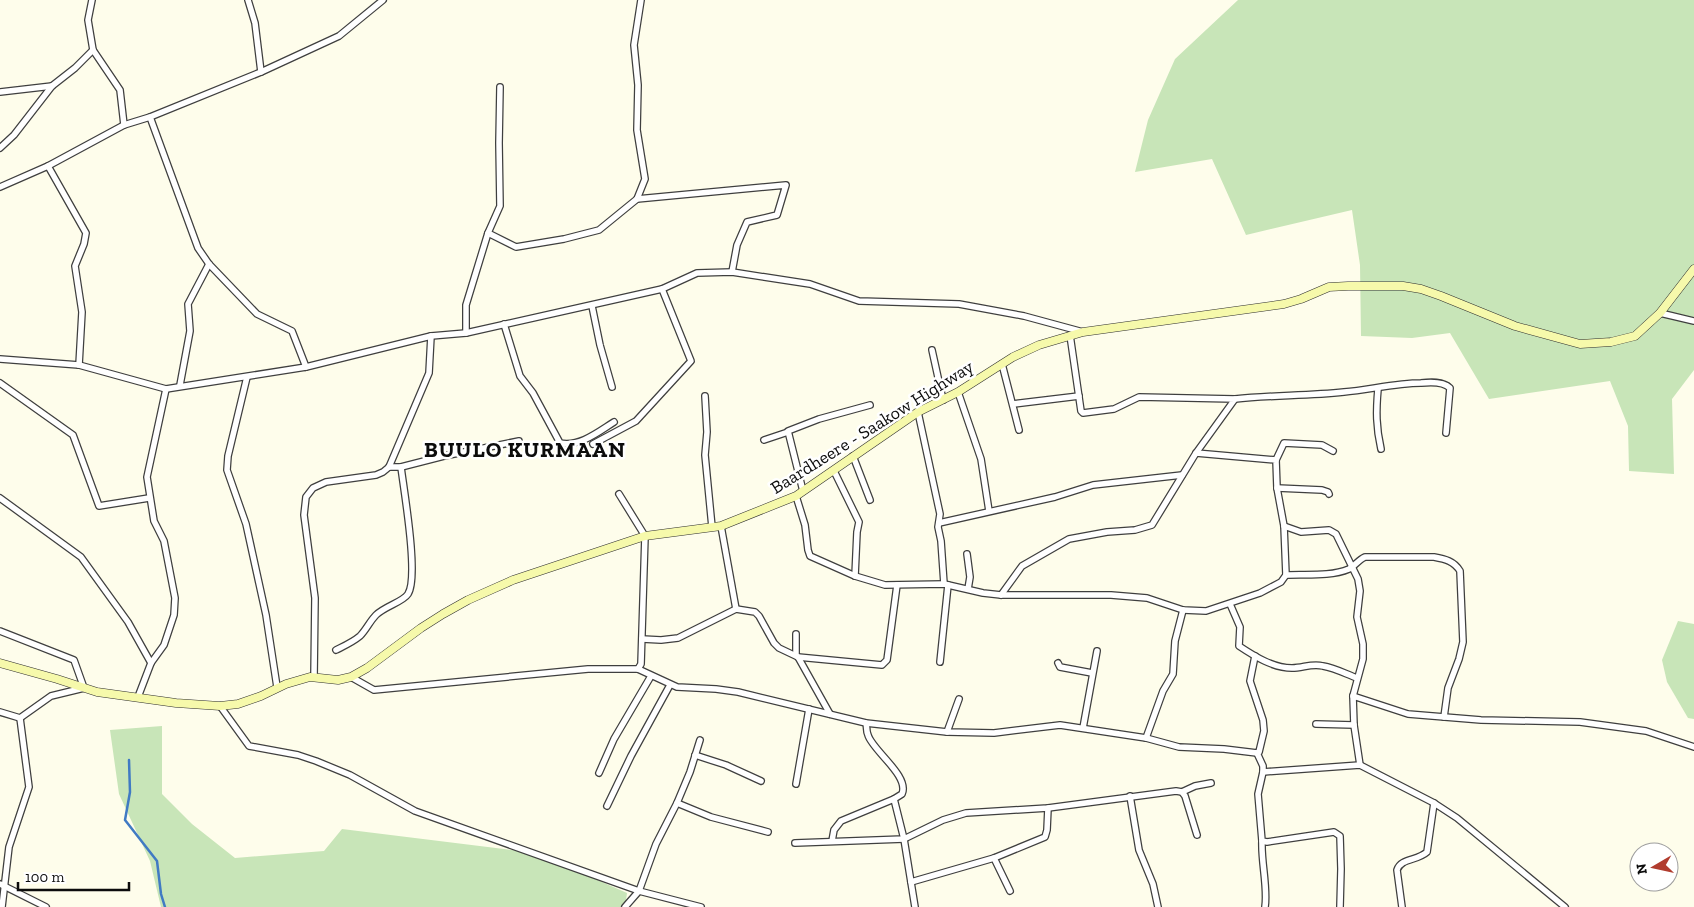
<svg xmlns="http://www.w3.org/2000/svg" width="1694" height="907" viewBox="0 0 1694 907" font-family="'Zilla Slab',serif">
	<style>
		.grass { fill: #c8e5b8 }
		.lines { fill: none; stroke-linecap: round; stroke-linejoin: round }
		.stream { stroke: #407ac3; stroke-width: 2.5 }
		.minor-casing { stroke: #3f3f3f; stroke-width: 8 }
		.secondary-casing { stroke: #2e2e2e; stroke-width: 9 }
		.minor { stroke: #fff; stroke-width: 5.5 }
		.secondary { stroke: #f6f9ab; stroke-width: 8 }
		.labels { text-anchor: middle; dominant-baseline: central; stroke-width: 5; stroke-linejoin: round; paint-order: stroke }
		.street-label { font-size: 18px; fill: #0c0c0c; stroke: #fff }
		.district-label { font-size: 22px; font-weight: bold; letter-spacing: 1px; fill: #0c0c0c; stroke: #fff }
	</style>
	<rect width="100%" height="100%" fill="#fefdeb"/>
	<g class="grass">
		<polygon points="1238,0 1694,0 1694,370 1672,399 1674,474 1629,471 1628,426 1610,381 1489,399 1450,333 1412,338 1361,336 1360,265 1352,210 1246,235 1212,159 1135,172 1148,120 1175,59"/>
		<polygon points="1678,621 1694,624 1694,719 1688,718 1667,682 1662,660"/>
		<polygon points="162,726 162,794 192,824 235,858 324,851 342,829 536,853 627,893 625,907 161,907 150,861 119,794 110,730"/>
	</g>
	<g class="lines">
		<polyline class="stream" points="129,760 130,792 125,820 157,861 161,894 165,907"/>
		<defs>
			<g id="minor">
				<polyline points="92,0 88,20 93,50 120,90 124,125"/>
				<polyline points="248,0 255,23 261,72"/>
				<polyline points="0,92 52,86"/>
				<polyline points="150,117 198,248 209,264 257,314 292,331 306,367"/>
				<polyline points="0,148 14,135 52,86 75,68 93,50"/>
				<polyline points="48,166 86,233 84,244 75,266 82,312 79,365"/>
				<polyline points="0,187 48,166 124,125 150,117 261,72 339,36 383,0"/>
				<polyline points="637,199 645,179 637,130 638,85 634,45 641,0"/>
				<polyline points="488,233 516,247 564,239 599,230 637,199 786,185 777,215 747,222 737,245 732,272"/>
				<polyline points="592,306 600,345 612,387"/>
				<polyline points="1660,313 1694,321"/>
				<path d="M504 324 520 376 533 393 560 443C580 447 598 432 614 422"/>
				<polyline points="466,333 466,305 488,233 500,206 499,143 500,87"/>
				<polyline points="932,350 943,400"/>
				<polyline points="0,359 79,365 166,389 306,367 431,336 466,333 662,289 697,273 732,272 810,284 859,301 959,304 1024,316 1083,332"/>
				<polyline points="1002,364 1019,430"/>
				<polyline points="247,377 228,456 227,470 246,524 266,615 277,687"/>
				<polyline points="0,383 73,435 99,506 149,498"/>
				<polyline points="180,385 190,331 188,304 209,264"/>
				<path d="M1378 389C1376 411 1376 427 1381 449"/>
				<polyline points="958,392 981,459 989,511"/>
				<polyline points="705,396 707,432 705,455 712,527"/>
				<path d="M1235 399C1271 395 1307 396 1344 392 1369 390 1395 383 1421 383 1430 382 1443 381 1450 388L1446 433"/>
				<polyline points="1013,404 1079,396"/>
				<polyline points="918,412 940,514 938,527 941,541 944,584"/>
				<polyline points="764,440 788,432"/>
				<polyline points="593,444 636,421 691,361 662,289"/>
				<polyline points="853,456 870,500"/>
				<polyline points="1276,460 1284,443 1322,445 1333,451"/>
				<polyline points="389,467 401,467 444,456 519,441"/>
				<polyline points="834,471 859,522 857,532 855,576"/>
				<polyline points="1277,488 1322,490 1328,492 1329,494"/>
				<polyline points="803,491 788,431 819,419 870,405"/>
				<polyline points="796,496 805,525 808,550 810,556 855,576 885,585 944,584 983,593 1001,595 1111,595 1147,598 1183,610 1206,611 1260,593 1281,582 1286,575 1284,526 1277,488 1276,460 1196,453"/>
				<polyline points="0,498 81,557 128,622 151,663 138,697"/>
				<polyline points="939,523 1055,497 1093,485 1182,475"/>
				<polyline points="721,526 736,609"/>
				<polyline points="1284,526 1301,532 1329,530 1336,534 1358,579 1360,591 1357,617 1363,644 1363,659 1353,696"/>
				<polyline points="967,554 970,577 968,589"/>
				<path d="M1286 575C1306 574 1330 577 1349 569 1355 566 1358 560 1365 557H1434C1445 559 1454 561 1460 571L1463 642 1459 659 1448 688 1444 717"/>
				<polyline points="1001,595 1022,566 1069,539 1107,532 1135,530 1152,525 1196,453 1235,399 1139,397 1114,409 1083,413 1081,411 1070,335"/>
				<path d="M1230 604 1240 627 1239 646C1254 656 1273 668 1292 668 1303 668 1312 663 1323 666 1335 668 1346 674 1357 678"/>
				<polyline points="0,631 74,660 84,688 51,696 20,718 0,712"/>
				<polyline points="642,639 661,640 678,638 736,609 755,612 759,616 774,643 779,648 798,657 830,714"/>
				<path d="M336 650C344 646 353 642 360 636 366 630 370 621 376 615 385 606 403 602 408 594 419 577 404 491 401 467"/>
				<polyline points="796,655 796,634"/>
				<polyline points="798,657 882,665 887,660 897,585"/>
				<polyline points="940,662 948,585"/>
				<polyline points="151,663 164,645 174,615 175,598 164,541 154,521 147,477 166,389"/>
				<polyline points="1058,663 1060,667 1092,673"/>
				<polyline points="638,669 677,687 716,689 738,692 866,723 947,732 994,733 1060,725 1146,738 1179,747 1224,749 1257,753 1259,752 1264,731 1263,720 1250,681 1255,656"/>
				<polyline points="314,677 315,598 304,515 306,497 313,488 326,482 376,475 383,472 389,467 429,373 431,336"/>
				<polyline points="351,677 374,690 588,669 638,669 641,664 645,536 619,494"/>
				<polyline points="220,706 249,746 298,755 316,761 350,775 415,811 639,891 701,907"/>
				<path d="M866 723C867 726 866 731 868 735 872 750 910 776 902 794L894 799 904 839 915 907"/>
				<polyline points="1316,724 1354,725"/>
				<polyline points="1083,728 1097,651"/>
				<polyline points="947,732 959,699"/>
				<polyline points="1146,738 1163,691 1173,674 1175,641 1183,610"/>
				<polyline points="1257,753 1263,766 1263,772 1258,794 1262,841 1267,842 1334,832 1340,836 1341,869 1340,907"/>
				<polyline points="695,755 726,765 761,781"/>
				<polyline points="1360,765 1354,725 1353,696 1408,714 1481,720 1580,722 1646,731 1694,747"/>
				<polyline points="1263,772 1360,765 1434,803 1457,818 1565,907"/>
				<polyline points="599,773 614,739 651,676"/>
				<polyline points="796,784 809,709"/>
				<polyline points="1182,792 1195,786 1211,783"/>
				<polyline points="1130,796 1139,850 1153,884 1158,907"/>
				<polyline points="677,803 711,817 768,832"/>
				<polyline points="607,806 631,756 670,685"/>
				<polyline points="832,841 834,830 841,821 894,799"/>
				<path d="M1262 841C1261 862 1268 888 1265 907"/>
				<polyline points="795,843 904,839 943,820 966,813 1048,808 1176,791 1182,792 1185,796 1197,835"/>
				<polyline points="994,858 1010,891"/>
				<polyline points="911,882 994,858 1045,837 1047,830 1048,808"/>
				<polyline points="0,884 46,907"/>
				<polyline points="2,907 9,847 29,787 20,718"/>
				<polyline points="625,907 639,891 656,844 677,803 690,772 700,740"/>
				<path d="M1402 907 1397 870C1401 858 1417 861 1427 852L1434 803"/>
			</g>
			<polyline id="secondary" points="0,663 57,679 97,692 176,703 220,706 238,704 261,696 286,684 310,677 338,680 351,677 367,668 421,628 443,614 468,600 513,580 645,536 721,526 796,496 918,412 958,392 1013,357 1039,345 1083,332 1284,304 1301,299 1329,287 1348,286 1403,286 1421,289 1441,296 1515,326 1580,344 1611,342 1635,336 1660,313 1694,269"/>
		</defs>
		<use href="#minor" class="minor-casing"/>
		<use href="#secondary" class="secondary-casing"/>
		<use href="#minor" class="minor"/>
		<use href="#secondary" class="secondary"/>
	</g>
	<g class="labels">
		<g class="street-label">
			<text transform="translate(872 427) rotate(-32)">Baardheere - Saakow Highway</text>
		</g>
		<g class="district-label">
			<text x="525" y="449">BUULO KURMAAN</text>
		</g>
	</g>
	<g transform="translate(1654 867) rotate(261)"><circle r="24" fill="#ffffff" stroke="#9e9e9e"/>
	<path d="M0-4L9 19L0 12L-9 19Z" fill="#b13c2e"/>
	<text y="-8" font-size="14" font-weight="bold" text-anchor="middle" fill="#0c0c0c">N</text>
	</g>
	<path d="M18 882v8h111v-8" fill="none" stroke="#0c0c0c" stroke-width="2.5"/>
	<text x="25" y="882" font-size="15" fill="#0c0c0c" stroke="#ffffff" stroke-width="4" paint-order="stroke">100 m</text>
</svg>
